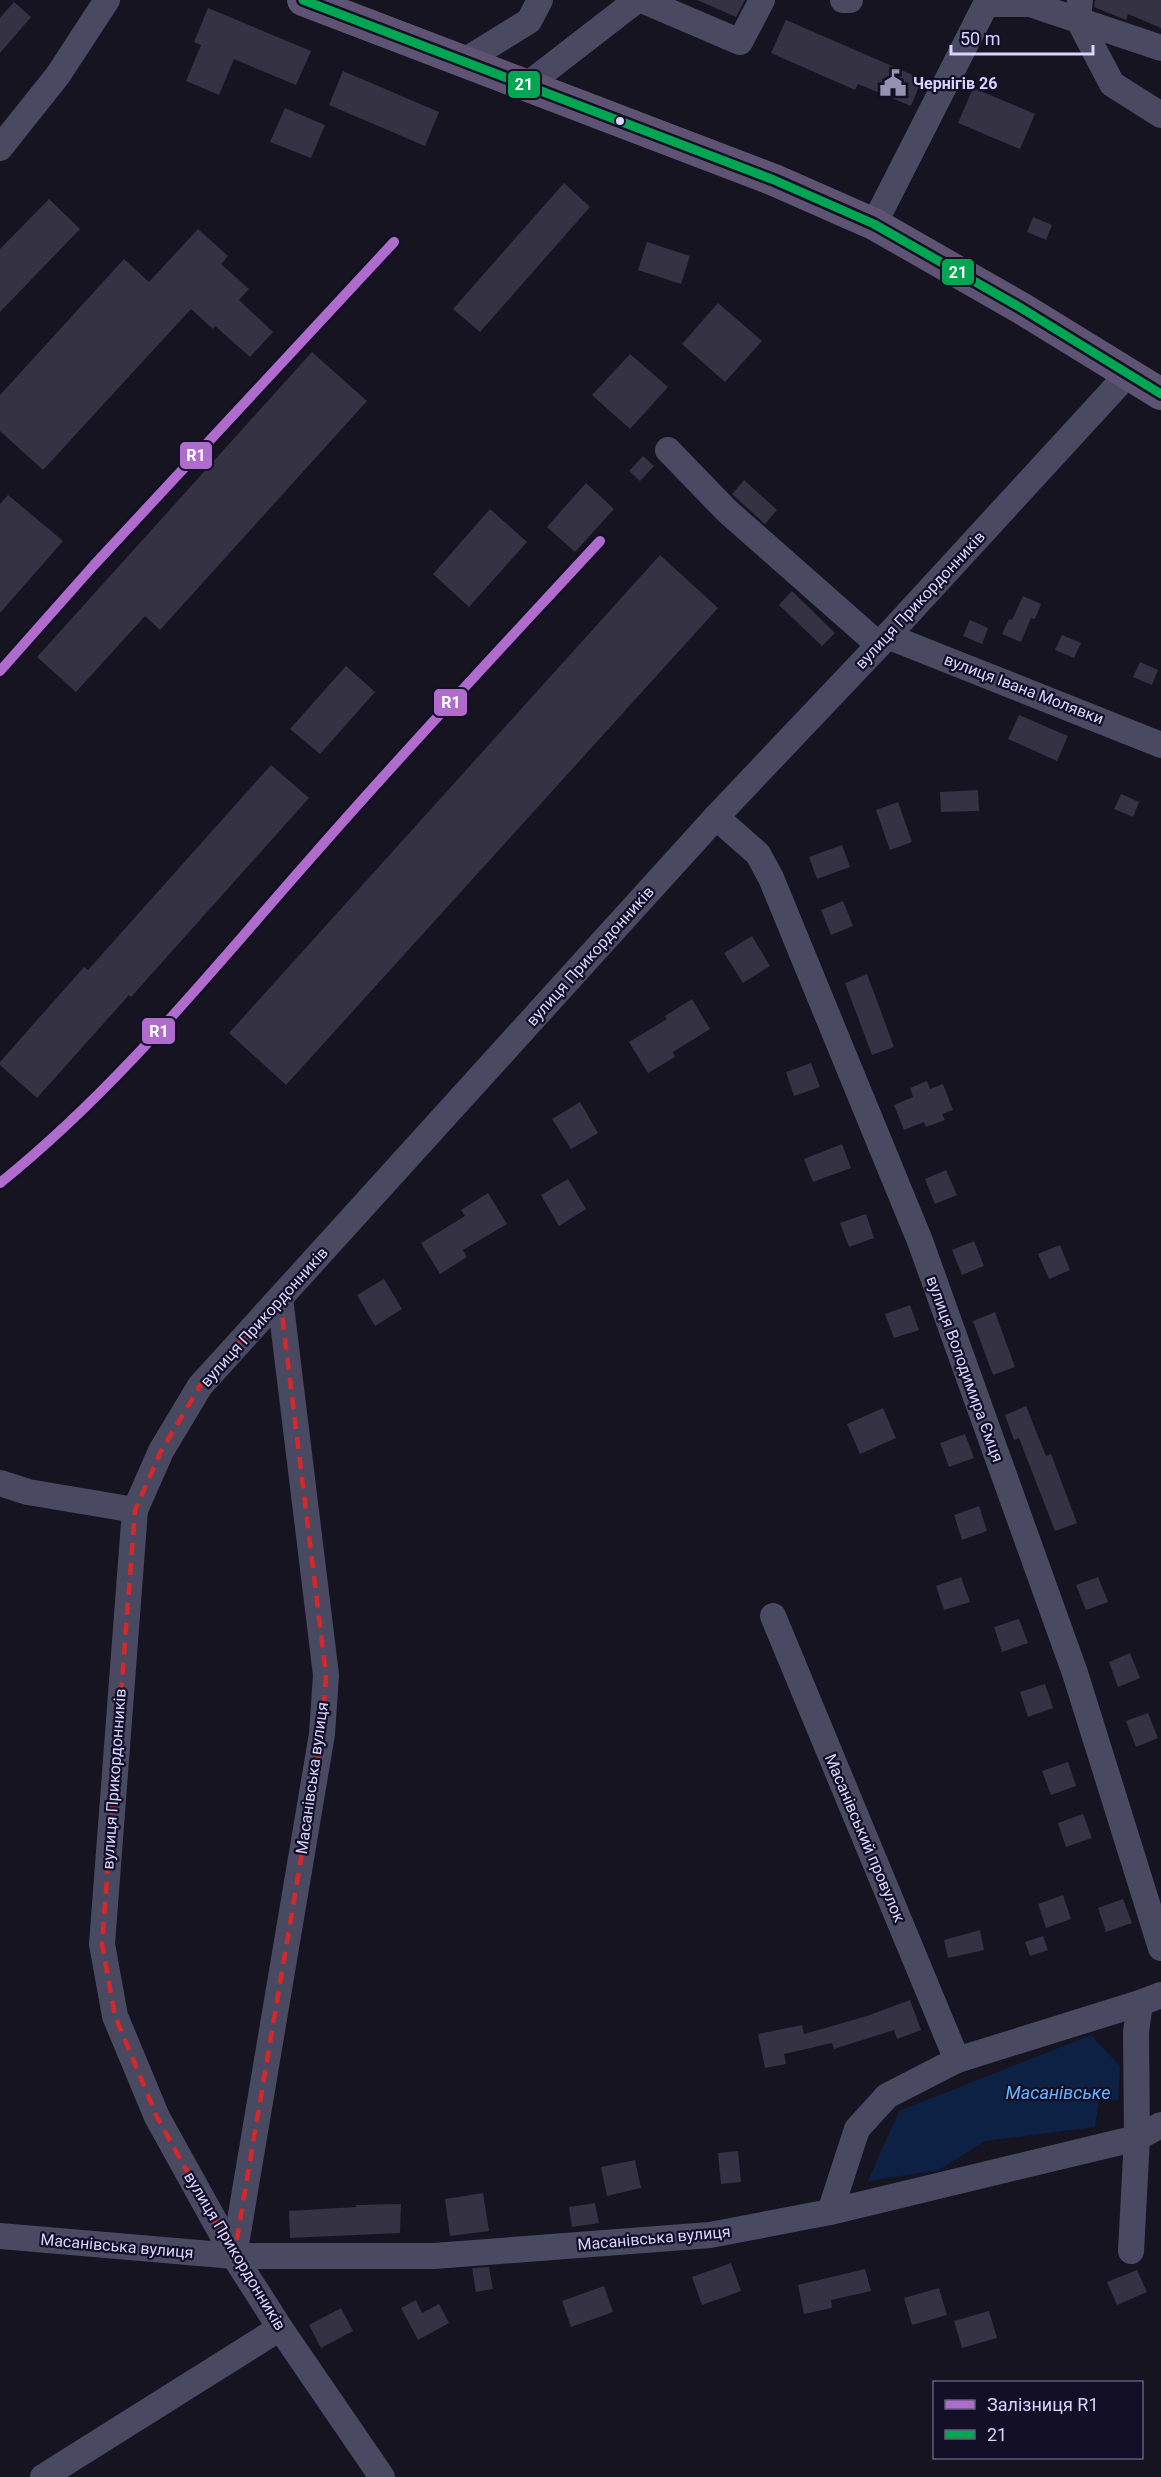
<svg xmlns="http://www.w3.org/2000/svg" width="1161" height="2477" viewBox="0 0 1161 2477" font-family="Roboto,sans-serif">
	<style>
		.water { fill: #0d2144 }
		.building { fill: #343243 }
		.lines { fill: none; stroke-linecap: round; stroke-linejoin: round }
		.minor { stroke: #4a4962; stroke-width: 26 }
		.major { stroke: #5e5373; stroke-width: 32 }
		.bus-1-casing { stroke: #130f26; stroke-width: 14 }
		.bus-1 { stroke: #00a651; stroke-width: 9 }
		.rail-1-casing { stroke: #130f26; stroke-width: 15 }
		.rail-1 { stroke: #b06ccc; stroke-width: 10 }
		.marked { fill: none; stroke: #d62828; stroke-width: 4.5; stroke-dasharray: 12 8; stroke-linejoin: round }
		.bus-dot { fill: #d9d4ff; stroke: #130f26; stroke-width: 2 }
		.labels { text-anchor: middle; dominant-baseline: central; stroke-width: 4.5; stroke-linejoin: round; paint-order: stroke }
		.poi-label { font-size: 16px; font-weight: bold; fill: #d9d4ff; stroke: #130f26; text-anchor: start }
		.street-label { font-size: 16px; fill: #d9d4ff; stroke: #130f26 }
		.water-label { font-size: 18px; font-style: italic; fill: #62b6ff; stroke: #130f26 }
		.line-badge { stroke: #130f26; stroke-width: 2 }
		.badge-label { font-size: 16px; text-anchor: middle; font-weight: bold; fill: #fff }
	</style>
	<rect width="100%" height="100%" fill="#161421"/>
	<polygon class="water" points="1091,2035 1120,2066 1118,2100 1099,2099 1095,2127 985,2141 939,2170 868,2181 899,2111"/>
	<g class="building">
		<polygon points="697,0 745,0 736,17"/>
		<polygon points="1095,0 1161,0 1161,28 1128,14 1126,20 1094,7"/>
		<polygon points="14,2 31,17 0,53 0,18"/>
		<polygon points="208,8 311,51 296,85 234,59 219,95 186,81 201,45 194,42"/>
		<polygon points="786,20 922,79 911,106 858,84 855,90 771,53"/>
		<polygon points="343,71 439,112 425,146 329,105"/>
		<polygon points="973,88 1035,114 1020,149 958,123"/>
		<polygon points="285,108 325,125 311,158 270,142"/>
		<polygon points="564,183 590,207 480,332 453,309"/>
		<polygon points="49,199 80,229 0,312 0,249"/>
		<polygon points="1033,217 1052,225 1046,240 1027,232"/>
		<polygon points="198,229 228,256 221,264 249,289 239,300 273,332 250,357 215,326 213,329 191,309 43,470 0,431 0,395 124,259 149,282"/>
		<polygon points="647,242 690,256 681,284 638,270"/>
		<polygon points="718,303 762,341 725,382 682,344"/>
		<polygon points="312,352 367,401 160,630 145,616 76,692 37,657"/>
		<polygon points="630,354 668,387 630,429 592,395"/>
		<polygon points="643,456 654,466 640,481 629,471"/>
		<polygon points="744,480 777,510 765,524 732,494"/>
		<polygon points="586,483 614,509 575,552 547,527"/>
		<polygon points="8,495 63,541 0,613 0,504"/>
		<polygon points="490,509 527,542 469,607 433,574"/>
		<polygon points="660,555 718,608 286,1085 229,1033"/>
		<polygon points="792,591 835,633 822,646 779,605"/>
		<polygon points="1023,596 1041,604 1035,619 1031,618 1021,642 1002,634 1009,619 1012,620"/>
		<polygon points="970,620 988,628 982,644 963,636"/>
		<polygon points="1062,635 1081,643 1074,658 1055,650"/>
		<polygon points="1140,662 1158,670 1152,685 1133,677"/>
		<polygon points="346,666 375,692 320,754 290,729"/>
		<polygon points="1019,715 1068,736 1057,761 1008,739"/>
		<polygon points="271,765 309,798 131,997 129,995 37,1098 0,1065 0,1062 84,967 88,970"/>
		<polygon points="978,790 979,811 941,812 940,792"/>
		<polygon points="1121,794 1139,802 1133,817 1114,809"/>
		<polygon points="898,802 912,842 890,850 876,810"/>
		<polygon points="842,845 850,867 817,879 809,857"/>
		<polygon points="843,901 853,926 831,935 821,910"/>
		<polygon points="752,936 770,966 743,983 724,953"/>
		<polygon points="867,974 894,1047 872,1055 845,983"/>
		<polygon points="692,999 710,1029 673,1052 675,1057 648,1073 629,1042 667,1019 665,1016"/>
		<polygon points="811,1063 820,1087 794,1096 786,1072"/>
		<polygon points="927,1081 930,1089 943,1084 953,1110 942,1114 945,1120 926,1127 924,1122 904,1130 894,1105 913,1097 910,1088"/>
		<polygon points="580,1102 598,1133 571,1149 552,1119"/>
		<polygon points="842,1144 851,1168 813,1182 804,1159"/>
		<polygon points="946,1170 957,1195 935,1204 925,1179"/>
		<polygon points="568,1179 586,1209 559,1226 541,1195"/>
		<polygon points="488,1193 507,1224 463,1250 467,1257 440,1274 421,1243 465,1216 461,1210"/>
		<polygon points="866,1214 874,1238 849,1247 840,1223"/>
		<polygon points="974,1241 984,1266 962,1275 952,1250"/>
		<polygon points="1060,1245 1070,1270 1049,1279 1038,1254"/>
		<polygon points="384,1279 402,1309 375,1326 357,1295"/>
		<polygon points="910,1305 919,1330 894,1338 885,1314"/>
		<polygon points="995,1312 1015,1367 993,1375 973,1321"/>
		<polygon points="1026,1406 1046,1456 1051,1454 1077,1523 1055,1531 1019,1438 1014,1440 1005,1415"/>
		<polygon points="883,1408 896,1438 860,1454 847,1424"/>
		<polygon points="965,1434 974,1458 949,1467 940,1443"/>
		<polygon points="979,1506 987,1531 962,1540 954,1515"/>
		<polygon points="961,1577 970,1602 944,1610 936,1586"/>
		<polygon points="1098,1577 1108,1602 1086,1610 1076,1585"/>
		<polygon points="1019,1619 1028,1643 1002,1652 994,1627"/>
		<polygon points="1130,1653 1140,1678 1118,1687 1109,1662"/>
		<polygon points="1045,1684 1053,1708 1028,1717 1020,1692"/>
		<polygon points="1148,1713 1158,1738 1136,1747 1126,1721"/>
		<polygon points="1068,1762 1076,1786 1051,1795 1042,1771"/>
		<polygon points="1083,1814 1092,1838 1066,1847 1058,1823"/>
		<polygon points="1063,1895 1071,1919 1046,1928 1038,1904"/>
		<polygon points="1123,1899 1132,1923 1106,1932 1098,1908"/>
		<polygon points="980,1930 984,1950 948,1958 944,1940"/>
		<polygon points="1043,1936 1048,1950 1030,1956 1025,1942"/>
		<polygon points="910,2000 921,2030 897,2039 894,2030 834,2049 832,2043 784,2054 786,2064 765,2068 758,2034 802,2025 804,2034 867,2016"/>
		<polygon points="738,2151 741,2182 721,2184 718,2153"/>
		<polygon points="635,2160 641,2188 607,2196 601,2167"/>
		<polygon points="483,2193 489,2231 450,2236 445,2199"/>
		<polygon points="595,2203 599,2223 572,2227 569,2207"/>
		<polygon points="401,2204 400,2233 290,2238 289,2211 356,2207 356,2205"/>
		<polygon points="731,2263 741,2291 702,2305 692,2277"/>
		<polygon points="489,2267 493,2289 476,2292 472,2268"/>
		<polygon points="865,2269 871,2291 831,2300 832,2308 804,2314 798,2285"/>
		<polygon points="1137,2270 1147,2292 1117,2305 1107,2282"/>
		<polygon points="604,2286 613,2312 571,2327 562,2301"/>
		<polygon points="939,2288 947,2315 912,2325 904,2298"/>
		<polygon points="416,2300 422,2313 439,2304 449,2323 418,2340 401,2308"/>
		<polygon points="341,2308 353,2331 321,2348 309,2325"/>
		<polygon points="989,2311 997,2338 962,2348 954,2321"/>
	</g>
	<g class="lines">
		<g class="minor">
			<polyline points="642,0 740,42 762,0"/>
			<polyline points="843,0 850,0"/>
			<polyline points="1080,0 1078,19 1112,84 1161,115"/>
			<polyline points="464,61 529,21 540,0"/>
			<polyline points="527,85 637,0"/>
			<polyline points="0,148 58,75 107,0"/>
			<polyline points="874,224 986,4 1030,4 1161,48"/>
			<polyline points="668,450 727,511 879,645"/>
			<polyline points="887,636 1161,745"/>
			<polyline points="716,817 758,854 771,878 920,1241 1075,1673 1161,1948"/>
			<polyline points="280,1298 326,1675 322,1734 234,2256 434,2256 710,2235 830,2212 1137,2138 1161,2125"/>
			<polyline points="0,1483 28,1492 135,1510"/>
			<polyline points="773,1616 957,2060"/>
			<polyline points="830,2212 857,2129 887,2096 957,2060 1140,2003"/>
			<polyline points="0,2236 234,2256"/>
			<polyline points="1131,2251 1137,2138 1136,2032 1140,2003 1161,1995"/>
			<polyline points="43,2477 280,2328"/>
			<polyline points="382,2477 280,2328 234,2256 157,2117 115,2016 102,1944 135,1510 161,1451 200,1386 716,817 879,645 1127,375"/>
		</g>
		<polyline class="major" points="303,0 774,180 874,224 1021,308 1161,394"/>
		<defs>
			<polyline id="bus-1" points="303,0 774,180 874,224 1021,308 1161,394"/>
		</defs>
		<use href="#bus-1" class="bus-1-casing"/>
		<use href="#bus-1" class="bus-1"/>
		<defs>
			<g id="rail-1">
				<polyline points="0,671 94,565 394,242"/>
				<path d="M0 1183C117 1089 211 971 310 859 404 751 503 646 600 541"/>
			</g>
		</defs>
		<use href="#rail-1" class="rail-1-casing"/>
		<use href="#rail-1" class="rail-1"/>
	</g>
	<path class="marked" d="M280 1298 326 1675 322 1734 234 2256 157 2117 115 2016 102 1944 135 1510 161 1451 200 1386Z"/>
	<defs>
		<symbol id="civic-bare" viewBox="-9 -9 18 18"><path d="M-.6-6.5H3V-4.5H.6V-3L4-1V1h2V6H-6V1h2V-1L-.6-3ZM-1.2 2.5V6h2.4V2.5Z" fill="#9591b1" stroke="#130f26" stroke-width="2.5" paint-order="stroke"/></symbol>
	</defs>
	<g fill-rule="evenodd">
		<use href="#civic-bare" x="874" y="64" width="38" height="38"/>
	</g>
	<circle class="bus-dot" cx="620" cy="121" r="5"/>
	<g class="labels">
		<g class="poi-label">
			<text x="913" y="83">Чернігів 26</text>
		</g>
		<g class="street-label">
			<text transform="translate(920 600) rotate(-47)">вулиця Прикордонників</text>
			<text transform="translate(1024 689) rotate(21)">вулиця Івана Молявки</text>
			<text transform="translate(590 956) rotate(-48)">вулиця Прикордонників</text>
			<text transform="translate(264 1317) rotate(-48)">вулиця Прикордонників</text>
			<text transform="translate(965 1369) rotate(70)">вулиця Володимира Ємця</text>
			<text transform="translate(312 1778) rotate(-82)">Масанівська вулиця</text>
			<text transform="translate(114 1779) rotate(-86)">вулиця Прикордонників</text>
			<text transform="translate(865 1838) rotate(67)">Масанівський провулок</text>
			<text transform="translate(654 2238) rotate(-5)">Масанівська вулиця</text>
			<text transform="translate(117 2246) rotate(5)">Масанівська вулиця</text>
			<text transform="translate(235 2251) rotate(59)">вулиця Прикордонників</text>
		</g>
		<g class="water-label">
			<text x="1058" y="2092">Масанівське</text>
		</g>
	</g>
	<g class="line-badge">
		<rect x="507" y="70" width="34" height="29" rx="6" fill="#00a651"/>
		<rect x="941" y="258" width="34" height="28" rx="6" fill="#00a651"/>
		<rect x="179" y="441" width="34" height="29" rx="6" fill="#b06ccc"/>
		<rect x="433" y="688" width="35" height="29" rx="6" fill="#b06ccc"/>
		<rect x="141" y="1017" width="35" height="28" rx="6" fill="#b06ccc"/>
	</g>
	<g class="badge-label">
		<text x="524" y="90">21</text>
		<text x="958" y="278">21</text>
		<text x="196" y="461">R1</text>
		<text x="451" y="708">R1</text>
		<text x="159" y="1037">R1</text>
	</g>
	<rect x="933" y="2381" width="210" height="78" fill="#130f26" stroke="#625e7d" stroke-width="1.5"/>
	<rect x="945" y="2400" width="30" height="9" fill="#b06ccc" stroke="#625e7d" stroke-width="1.5"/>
	<text x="987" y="2411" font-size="18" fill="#d9d4ff">Залізниця R1</text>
	<rect x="945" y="2430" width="30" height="9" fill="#00a651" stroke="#625e7d" stroke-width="1.5"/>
	<text x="987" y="2441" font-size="18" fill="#d9d4ff">21</text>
	<path d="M951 45v9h142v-9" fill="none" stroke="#d9d4ff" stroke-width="3"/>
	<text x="960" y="45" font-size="18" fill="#d9d4ff" stroke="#130f26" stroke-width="4.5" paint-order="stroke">50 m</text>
</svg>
